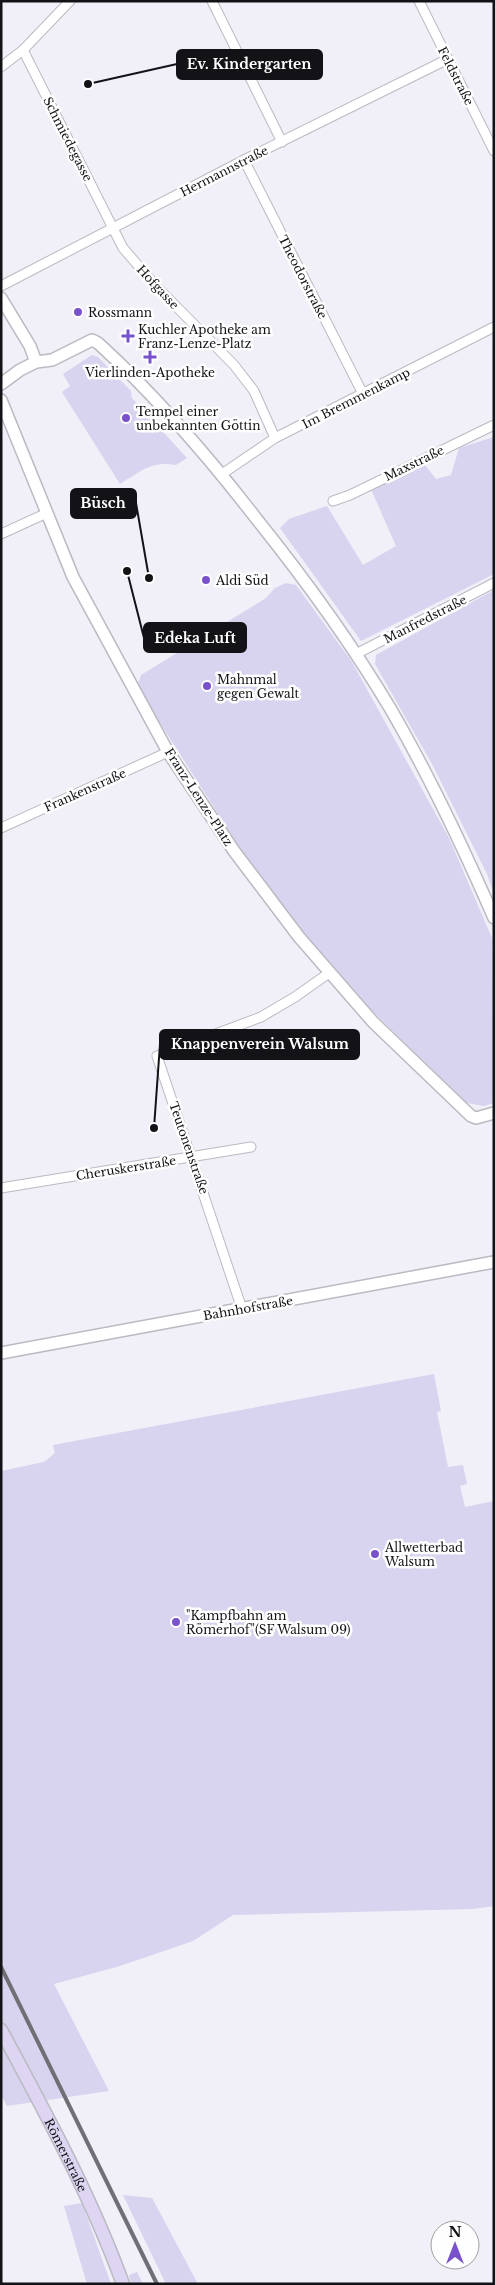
<svg xmlns="http://www.w3.org/2000/svg" width="495" height="2285" viewBox="0 0 495 2285" font-family="'Libre Baskerville',serif">
	<style>
		.green { fill: #d8d3ee }
		.lines { fill: none; stroke-linecap: round; stroke-linejoin: round }
		.minor-casing { stroke: #bbb9c2; stroke-width: 11 }
		.tertiary-casing { stroke: #bbb9c2; stroke-width: 14 }
		.secondary-casing { stroke: #bbb9c2; stroke-width: 15 }
		.minor { stroke: #fff; stroke-width: 9 }
		.tertiary { stroke: #fff; stroke-width: 11 }
		.secondary { stroke: #ddd5f2; stroke-width: 12 }
		.rail { stroke: #706f75; stroke-width: 4 }
		.poi-dot { fill: #7952cb; stroke: #fefefe; stroke-width: 2 }
		.labels { text-anchor: middle; dominant-baseline: central; stroke-width: 5; stroke-linejoin: round; paint-order: stroke }
		.street-label { font-size: 12px; fill: #131216; stroke: #fefefe }
		.poi-label { font-size: 12px; fill: #131216; stroke: #fefefe; text-anchor: start }
		.leader { fill: none; stroke: #131216; stroke-width: 2 }
		.callout-dot { fill: #131216; stroke: #fefefe; stroke-width: 2 }
		.callout { fill: #131216; stroke: #131216; stroke-width: 2 }
		.callout-label { font-size: 14px; text-anchor: middle; font-weight: bold; fill: #fff }
	</style>
	<rect width="100%" height="100%" fill="#f1eff8"/>
	<g class="green">
		<path d="M92 355 98 357 131 391 132 398 187 458 176 465C150 461 142 471 120 484L62 392 70 386 63 374Z"/>
		<polygon points="494,437 494,574 361,641 280,528 289,519 327,506 363,565 396,546 371,489 424,464 436,479 451,475 459,448"/>
		<polygon points="286,583 296,585 352,662 449,838 492,938 494,1103 484,1106 467,1103 331,971 263,884 137,687 141,675 266,598 275,588"/>
		<polygon points="494,590 494,894 487,874 432,764 375,664 376,655"/>
		<polygon points="434,1374 441,1411 437,1412 448,1467 463,1465 467,1484 460,1486 465,1507 494,1501 494,1906 473,1909 233,1915 193,1941 120,1966 54,1984 109,2091 7,2106 1,2095 1,1471 44,1462 55,1453 53,1445"/>
		<polygon points="123,2195 152,2198 198,2284 166,2284"/>
		<polygon points="82,2203 111,2284 87,2284 64,2206"/>
		<polygon points="137,2272 143,2284 131,2284 129,2275"/>
	</g>
	<g class="lines">
		<defs>
			<g id="minor">
				<polyline points="212,1 282,142"/>
				<polyline points="419,1 494,151"/>
				<polyline points="23,50 123,248 155,285 234,365 254,391 275,438"/>
				<polyline points="1,67 23,50 70,1"/>
				<polyline points="244,160 363,394"/>
				<polyline points="1,286 244,160 448,59"/>
				<polyline points="222,474 275,438 494,327"/>
				<polyline points="333,501 350,495 494,425"/>
				<polyline points="1,534 47,513"/>
				<polyline points="356,654 494,583"/>
				<polyline points="1,828 168,752"/>
				<polyline points="1,1188 251,1147"/>
				<polyline points="242,1309 157,1056 261,1017 295,997 329,973"/>
			</g>
			<g id="tertiary">
				<polyline points="1,298 30,346 36,362"/>
				<path d="M1 384 20 370 36 362 52 360 92 340 98 343C156 396 207 455 255 517 304 578 350 641 390 708 429 775 463 847 494 918"/>
				<polyline points="1,400 73,577 168,752 234,851 299,937 373,1022 471,1116 476,1118 494,1113"/>
				<polyline points="1,1353 494,1262"/>
			</g>
			<g id="secondary">
				<path id="s1" d="M1 2030C45 2112 91 2196 123 2284"/>
			</g>
		</defs>
		<use href="#minor" class="minor-casing"/>
		<use href="#tertiary" class="tertiary-casing"/>
		<use href="#secondary" class="secondary-casing"/>
		<use href="#minor" class="minor"/>
		<use href="#tertiary" class="tertiary"/>
		<use href="#secondary" class="secondary"/>
		<polyline class="rail" points="1,1967 157,2284"/>
	</g>
	<g class="poi-dot">
		<circle cx="78" cy="312" r="5"/>
		<path d="M125.5 328.5h5v5h5v5h-5v5h-5v-5h-5v-5h5z"/>
		<path d="M147.5 349.5h5v5h5v5h-5v5h-5v-5h-5v-5h5z"/>
		<circle cx="126" cy="418" r="5"/>
		<circle cx="206" cy="580" r="5"/>
		<circle cx="207" cy="686" r="5"/>
		<circle cx="375" cy="1554" r="5"/>
		<circle cx="176" cy="1622" r="5"/>
	</g>
	<g class="labels">
		<g class="street-label">
			<text transform="translate(456 76) rotate(63)">Feldstraße</text>
			<text transform="translate(68 139) rotate(63)">Schmiedegasse</text>
			<text transform="translate(224 171) rotate(-27)">Hermannstraße</text>
			<text transform="translate(303 277) rotate(63)">Theodorstraße</text>
			<text transform="translate(158 287) rotate(47)">Hofgasse</text>
			<text transform="translate(356 398) rotate(-27)">Im Bremmenkamp</text>
			<text transform="translate(414 463) rotate(-26)">Maxstraße</text>
			<text transform="translate(425 619) rotate(-27)">Manfredstraße</text>
			<text transform="translate(85 790) rotate(-24)">Frankenstraße</text>
			<text transform="translate(199 797) rotate(57)">Franz-Lenze-Platz</text>
			<text transform="translate(189 1148) rotate(71)">Teutonenstraße</text>
			<text transform="translate(126 1168) rotate(-9)">Cheruskerstraße</text>
			<text transform="translate(248 1308) rotate(-10)">Bahnhofstraße</text>
			<text stroke="none"><textPath href="#s1" startOffset="141">Römerstraße</textPath></text>
		</g>
		<g class="poi-label">
			<text x="88" y="312">Rossmann</text>
			<text x="138" y="329">Kuchler Apotheke am<tspan x="138" dy="14">Franz-Lenze-Platz</tspan></text>
			<text x="150" y="372" text-anchor="middle">Vierlinden-Apotheke</text>
			<text x="136" y="411">Tempel einer<tspan x="136" dy="14">unbekannten Göttin</tspan></text>
			<text x="216" y="580">Aldi Süd</text>
			<text x="217" y="679">Mahnmal<tspan x="217" dy="14">gegen Gewalt</tspan></text>
			<text x="385" y="1547">Allwetterbad<tspan x="385" dy="14">Walsum</tspan></text>
			<text x="186" y="1615">"Kampfbahn am<tspan x="186" dy="14">Römerhof"(SF Walsum 09)</tspan></text>
		</g>
	</g>
	<path class="leader" d="M88 84L177 64M149 578L136 503M127 571L144 638M154 1128L160 1044"/>
	<g class="callout-dot">
		<circle cx="88" cy="84" r="5"/>
		<circle cx="149" cy="578" r="5"/>
		<circle cx="127" cy="571" r="5"/>
		<circle cx="154" cy="1128" r="5"/>
	</g>
	<g class="callout">
		<rect x="177" y="50" width="145" height="29" rx="5"/>
		<rect x="71" y="489" width="65" height="29" rx="5"/>
		<rect x="144" y="623" width="102" height="29" rx="5"/>
		<rect x="160" y="1030" width="199" height="29" rx="5"/>
	</g>
	<g class="callout-label">
		<text x="249" y="69">Ev. Kindergarten</text>
		<text x="103" y="508">Büsch</text>
		<text x="195" y="643">Edeka Luft</text>
		<text x="260" y="1049">Knappenverein Walsum</text>
	</g>
	<rect width="495" height="2285" fill="none" stroke="#131216" stroke-width="5"/>
	<g transform="translate(455 2245)"><circle r="24" fill="#fefefe" stroke="#a0a0a1"/>
	<path d="M0-4L9 19L0 12L-9 19Z" fill="#7952cb"/>
	<text y="-8" font-size="14" font-weight="bold" text-anchor="middle" fill="#131216">N</text>
	</g>
</svg>
